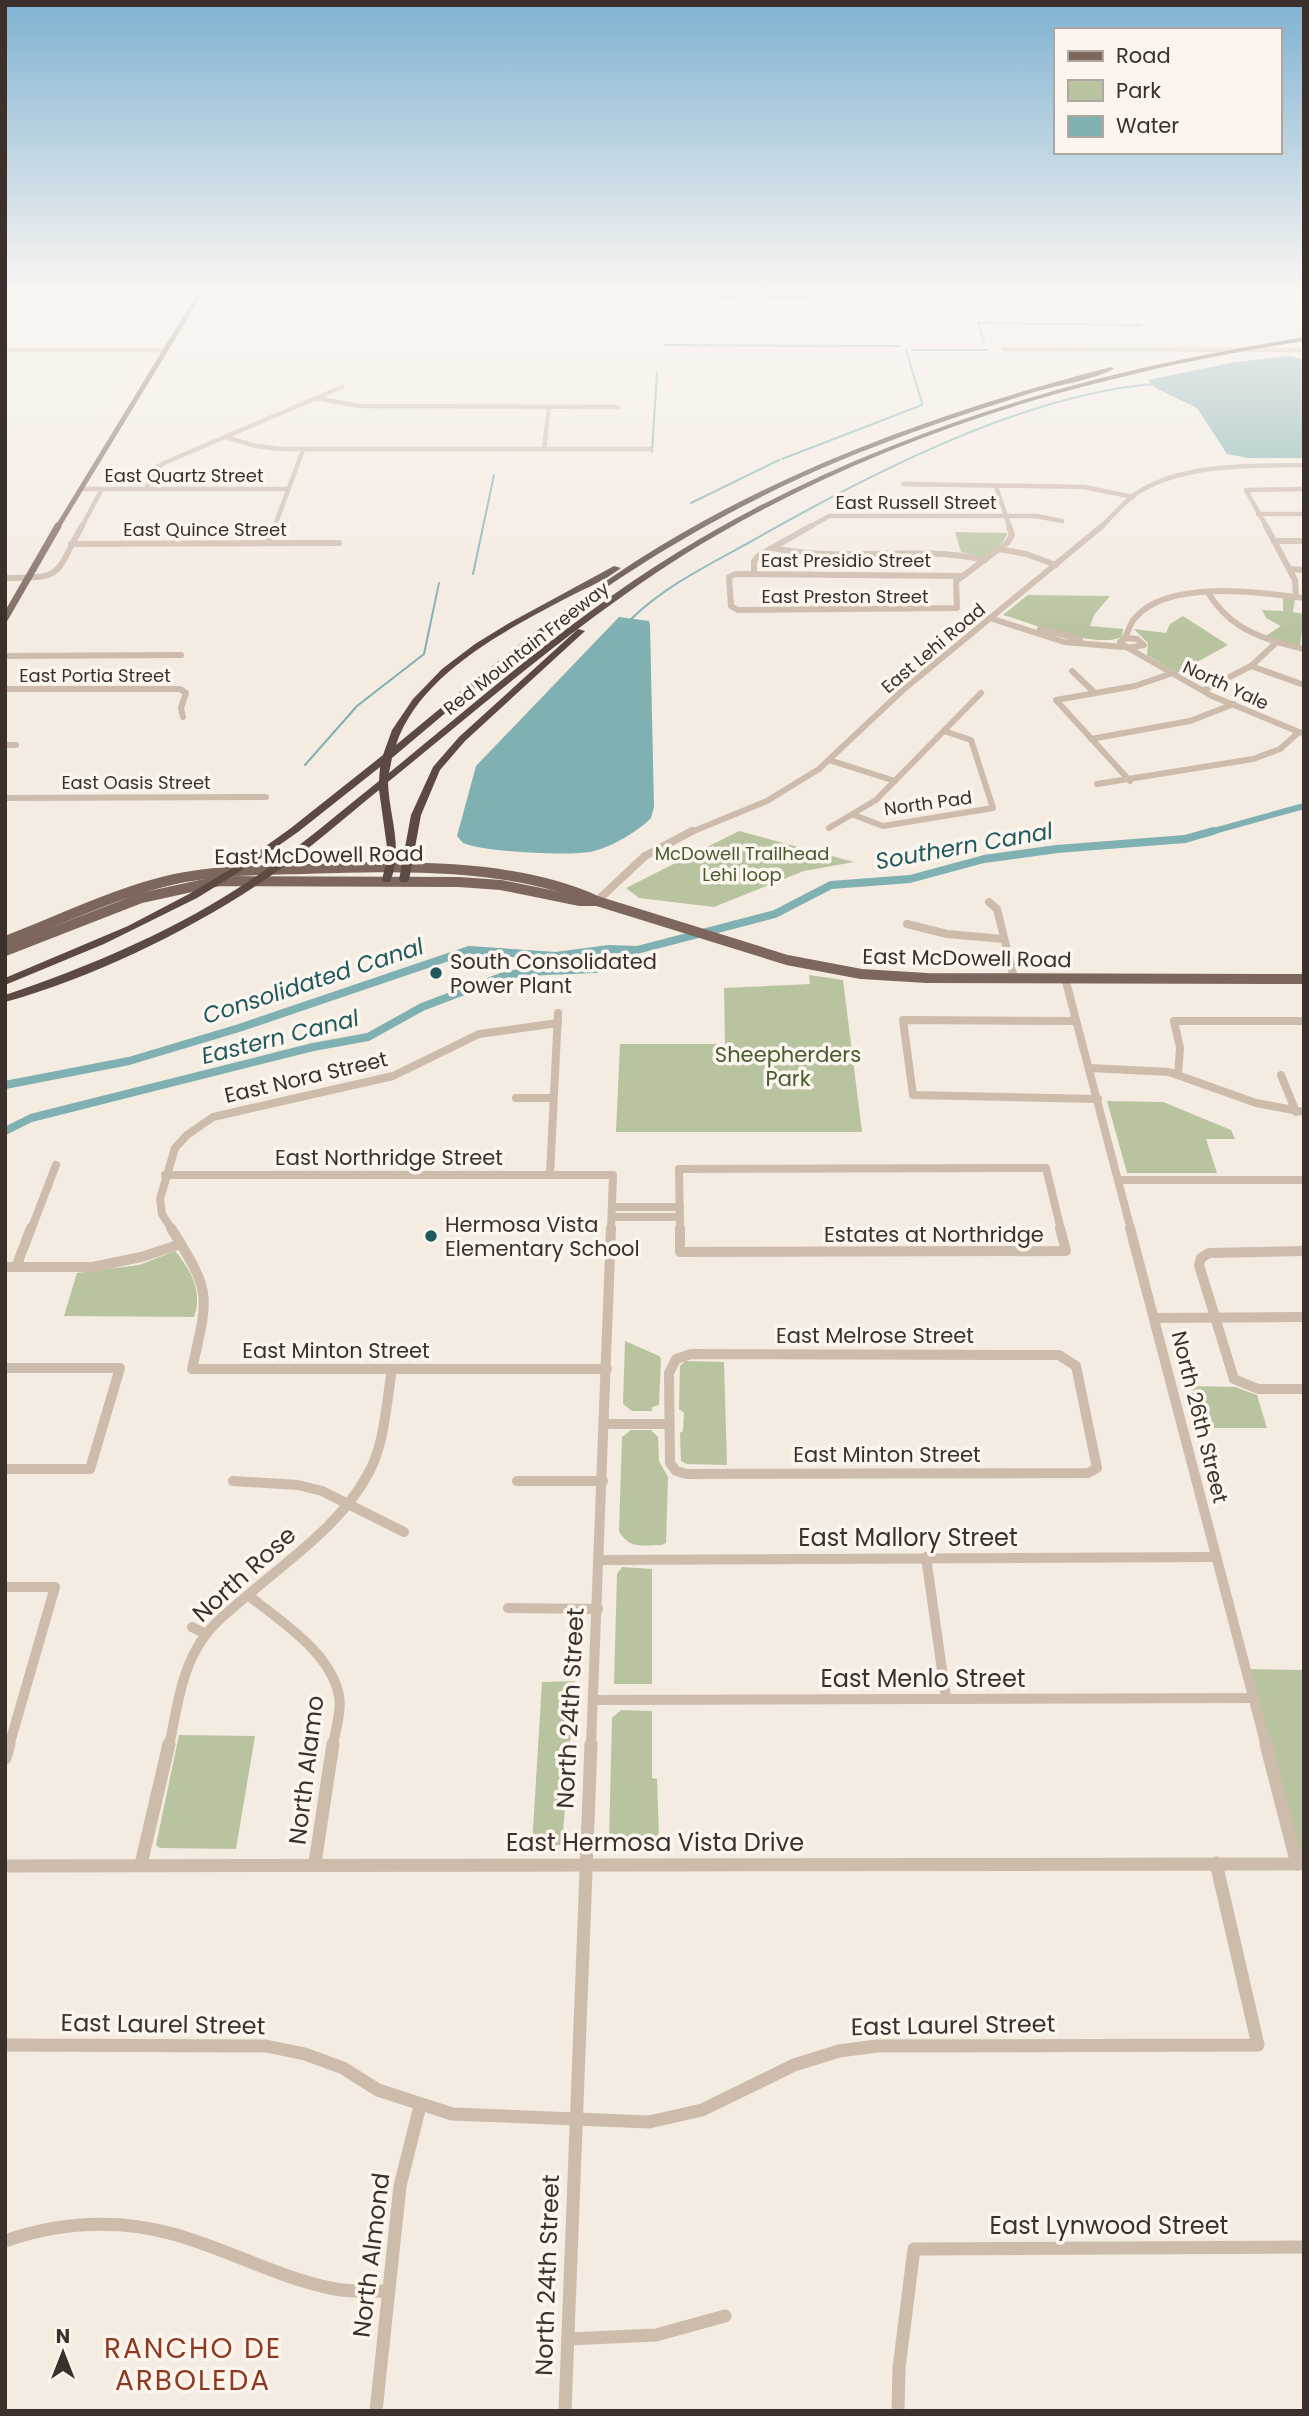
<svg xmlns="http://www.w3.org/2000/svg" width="1309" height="2416" viewBox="0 0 1309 2416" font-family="Poppins,sans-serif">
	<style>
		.green { fill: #b8c4a0 }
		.water { fill: #7fb0b2 }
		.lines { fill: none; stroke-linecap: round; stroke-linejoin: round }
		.stream { stroke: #7fb0b2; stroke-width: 2 }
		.canal-far1 { stroke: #7fb0b2; stroke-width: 6 }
		.canal { stroke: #7fb0b2; stroke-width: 8 }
		.river { fill: #7fb0b2; fill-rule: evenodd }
		.minor-far4 { stroke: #cdbbac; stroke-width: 4.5 }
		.minor-far3 { stroke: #cdbbac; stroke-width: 6 }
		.minor-far2 { stroke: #cdbbac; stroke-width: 8 }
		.minor-far1 { stroke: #cdbbac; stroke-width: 10 }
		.minor { stroke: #cdbbac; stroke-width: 13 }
		.major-far2 { stroke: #7d675c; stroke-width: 5 }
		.major-far1 { stroke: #7d675c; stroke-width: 7 }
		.major { stroke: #7d675c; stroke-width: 10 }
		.highway { fill: #5c4a42; fill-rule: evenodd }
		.poi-dot { fill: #1f5a5e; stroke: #fbf5ee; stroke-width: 2.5 }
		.labels { text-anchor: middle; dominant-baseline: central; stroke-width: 7; stroke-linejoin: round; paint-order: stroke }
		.far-street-label { font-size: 18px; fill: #3b302b; stroke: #fbf5ee }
		.far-park-label { font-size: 18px; fill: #4a5a2e; stroke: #fbf5ee }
		.street-label { font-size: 21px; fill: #3b302b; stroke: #fbf5ee }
		.poi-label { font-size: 21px; fill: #3b302b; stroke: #fbf5ee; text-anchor: start }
		.park-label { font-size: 21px; fill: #4a5a2e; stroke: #fbf5ee }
		.water-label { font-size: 23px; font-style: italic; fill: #1f5a5e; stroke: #fbf5ee }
		.near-street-label { font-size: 24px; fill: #3b302b; stroke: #fbf5ee }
		.near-neighbourhood-label { font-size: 28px; letter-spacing: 2px; fill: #8c3b22; stroke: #fbf5ee }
	</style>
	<rect width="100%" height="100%" fill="#f4ebe1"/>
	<g class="green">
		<path d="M955 532 1007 533C1006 543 992 550 983 557L961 552Z"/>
		<path d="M1028 595 1110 596 1094 615 1090 626 1123 629 1122 637C1094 649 1031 623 1003 615Z"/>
		<polygon points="1283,598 1295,599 1293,612 1304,614 1300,646 1266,636 1281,626 1266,618 1262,610 1283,611"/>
		<polygon points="1183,616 1228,645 1177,673 1147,655 1148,643 1134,629 1166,633 1170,624"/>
		<polygon points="739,831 854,862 804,871 714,907 639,898 626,888"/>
		<polygon points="809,975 843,980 862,1132 616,1132 620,1044 725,1044 724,988 810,984"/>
		<polygon points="1107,1101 1163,1102 1231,1130 1235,1139 1206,1139 1217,1173 1127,1173"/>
		<path d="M175 1251C191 1270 203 1292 194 1317L64 1316 77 1273 139 1265Z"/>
		<polygon points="625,1341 659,1356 661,1359 659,1405 652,1407 652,1411 632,1411 623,1404"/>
		<polygon points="685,1361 724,1362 727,1465 687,1464 681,1461 680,1433 683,1431 684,1413 679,1409 680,1366"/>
		<polygon points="1192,1386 1235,1387 1257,1395 1267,1428 1200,1428 1189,1393 1194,1393"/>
		<path d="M631 1430H651L658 1437 659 1461 668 1477 666 1543 662 1545C644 1545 629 1550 619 1531L622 1437Z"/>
		<polygon points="622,1567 652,1569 652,1684 614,1684 617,1574"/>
		<polygon points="1245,1669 1304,1670 1304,1864"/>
		<polygon points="575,1681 562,1845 532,1846 542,1682"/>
		<polygon points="621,1710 652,1711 652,1778 657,1779 659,1839 656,1841 609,1841 612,1718"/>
		<polygon points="179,1735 255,1736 236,1849 160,1848 156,1845"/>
	</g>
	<g class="water">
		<polygon points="1287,356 1304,359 1304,458 1248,458 1227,454 1197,408 1154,387 1148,380 1230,363"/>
		<path d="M619 617 649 621 650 625 654 807 651 818C639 831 611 847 594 851 572 857 483 852 463 843L457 836 476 766Z"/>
	</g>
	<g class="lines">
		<g class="stream">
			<polyline points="978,323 984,343"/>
			<polyline points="980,323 1141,325"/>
			<polyline points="665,345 900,346"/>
			<polyline points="906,350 922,403"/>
			<polyline points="912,350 988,350"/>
			<polyline points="652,452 657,373"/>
			<polyline points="782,459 922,405"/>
			<polyline points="691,503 779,460"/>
			<polyline points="473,574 494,475"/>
			<path d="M630 620C665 586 708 565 750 542 864 477 1023 394 1154 384"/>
			<polyline points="305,765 357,706 424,654 439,583"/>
		</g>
		<polyline class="canal-far1" points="1207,833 1304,806"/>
		<g class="canal">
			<polyline points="5,1085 129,1061 239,1028 469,950 556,956 609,949 637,950 775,914 831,885 910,879 984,859 1057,849 1185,839 1213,831"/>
			<polyline points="5,1131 31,1118 313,1047 368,1037 422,1007 501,977 523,972 596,969 619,963 637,950"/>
		</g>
		<path class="river" d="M694 292 748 297 839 292C812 304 721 305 694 292Z"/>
		<g class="minor-far4">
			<polyline points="1004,349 1304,350"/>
			<polyline points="5,350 165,350"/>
			<polyline points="315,398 360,406 618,407"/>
			<polyline points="226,437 256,446 282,449 651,449"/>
			<polyline points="544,449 549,407"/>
			<polyline points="903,484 1084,487 1133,497"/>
			<polyline points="996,487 1010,528"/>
			<polyline points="80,489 288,489"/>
			<polyline points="146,489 156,468 164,463 342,387"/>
			<polyline points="1258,514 1304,514"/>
			<polyline points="81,528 102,489"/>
			<polyline points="274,528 303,450"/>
			<polyline points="808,528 829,516 1036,516 1062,521"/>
			<path d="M1100 528C1113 516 1125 500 1140 491 1188 463 1250 466 1304 465"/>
			<polyline points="1267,528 1246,490 1304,489"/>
		</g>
		<g class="minor-far3">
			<polyline points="1266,526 1295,580 1296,597"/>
			<polyline points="1274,541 1304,541"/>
			<polyline points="268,543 274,526"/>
			<polyline points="71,544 339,543"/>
			<path d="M773 548C844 563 915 544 985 560"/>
			<polyline points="999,549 1026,554 1056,565"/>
			<polyline points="1289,569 1304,570"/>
			<polygon points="736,574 963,576 956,581 957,608 738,610 731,606 729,577"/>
			<polyline points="754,574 754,561 758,556 811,526"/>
			<polyline points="963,576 1008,542 1012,535 1009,526"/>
			<path d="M5 578C65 578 54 576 82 526"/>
			<path d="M1209 594C1231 630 1265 640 1304 649"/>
			<polyline points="990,618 1064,642 1123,647"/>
			<polyline points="1040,629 1080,639"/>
			<path d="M1125 638C1128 632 1130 623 1135 618 1167 579 1260 592 1304 598"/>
			<polygon points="1125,638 1137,639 1144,645 1128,648 1120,642"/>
			<polyline points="1130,649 1212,696 1299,732"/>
			<polyline points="5,656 181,655"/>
			<polyline points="1251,666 1304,685"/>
			<polyline points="1072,671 1095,693"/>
			<polyline points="5,689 180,689 186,693 181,708 183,717"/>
			<polyline points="1204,690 1251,666 1276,643"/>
			<polyline points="1091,739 1190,721 1234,704"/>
			<polyline points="5,745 16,745"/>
			<polyline points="829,760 895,781"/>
			<polyline points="1130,781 1056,700 1135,686 1170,674"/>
			<polyline points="1097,784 1253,759 1280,749 1299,732 1304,733"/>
			<polyline points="5,798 266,797"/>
			<polyline points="854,815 883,826 993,808 971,740 944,731"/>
			<polyline points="829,828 876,800 981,693"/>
			<polyline points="689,833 767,801 819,769 903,690 1102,526"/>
		</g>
		<g class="minor-far2">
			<polyline points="597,901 645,856 692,831"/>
			<polyline points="989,902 997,909 1014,978"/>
			<polyline points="907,924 947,934 1004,939"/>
			<polyline points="1065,978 1131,1230"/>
			<polyline points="1076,1021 903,1020 913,1095 1098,1099"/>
			<polyline points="1089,1068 1169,1072 1256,1103 1304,1112"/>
			<polyline points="1178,1075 1180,1048 1174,1021 1304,1021"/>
			<polyline points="1281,1075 1296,1112"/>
			<polyline points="516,1098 553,1098"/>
			<polyline points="165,1175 613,1175 611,1230"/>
			<polyline points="550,1175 558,1013"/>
			<polyline points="1120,1180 1304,1180"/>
			<polyline points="613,1207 680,1207"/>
			<polyline points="613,1217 680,1217"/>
			<polyline points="31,1230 56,1165"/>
			<polyline points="172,1230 162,1214 160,1199 175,1148 187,1135 213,1117 393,1076 479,1034 558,1023"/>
			<polyline points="680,1230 679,1169 1046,1168 1061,1230"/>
		</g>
		<g class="minor-far1">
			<path d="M171 1228C212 1294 209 1293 192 1369H607"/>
			<polyline points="680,1228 680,1252 1066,1251 1060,1228"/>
			<polyline points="1130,1228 1266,1746"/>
			<polyline points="1304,1251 1209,1253 1201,1258 1199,1265 1234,1379 1258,1389 1304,1389"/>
			<polyline points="5,1267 93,1267 141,1257 181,1244"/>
			<polyline points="16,1267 31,1228"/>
			<polyline points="1155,1318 1304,1317"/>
			<polygon points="691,1354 1059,1355 1076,1366 1097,1468 1088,1473 687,1474 676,1471 670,1463 669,1373 676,1359"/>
			<polyline points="5,1368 120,1368 90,1469 5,1469"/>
			<polyline points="605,1424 669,1424"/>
			<polyline points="233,1481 298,1485 322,1491 404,1532"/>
			<polyline points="517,1481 603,1481"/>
			<polyline points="926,1557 946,1698"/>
			<polyline points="600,1560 1216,1557"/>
			<polyline points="5,1587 55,1587 9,1746"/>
			<path d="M248 1595C280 1621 331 1652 339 1696 342 1711 335 1731 333 1746"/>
			<polyline points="508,1608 598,1609"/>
			<polyline points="192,1627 206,1634"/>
			<polyline points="594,1700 1252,1698"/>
			<path d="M169 1746C176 1714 180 1677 197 1648 209 1626 229 1611 248 1595 291 1558 341 1524 368 1474 385 1444 386 1403 392 1370"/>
			<polyline points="591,1746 611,1228"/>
		</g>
		<g class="minor">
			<polyline points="1266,1744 1297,1864"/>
			<polyline points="5,1758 9,1744"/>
			<polyline points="315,1863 333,1744"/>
			<polyline points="141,1864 169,1744"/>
			<polyline points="5,1866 1304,1864"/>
			<polyline points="5,2045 266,2046 305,2054 343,2068 378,2090 452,2114 649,2122 702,2110 794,2065 839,2051 877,2046 1258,2045 1216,1863"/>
			<path d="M5 2241C60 2222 117 2219 173 2234 228 2249 278 2278 335 2289 352 2292 370 2291 388 2291"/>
			<polyline points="568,2339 656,2335 725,2316"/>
			<polyline points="376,2411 400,2186 420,2106"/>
			<polyline points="565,2411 591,1744"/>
			<polyline points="898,2411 899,2368 914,2249 1304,2247"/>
		</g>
		<polyline class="major-far2" points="57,528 201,292"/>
		<polyline class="major-far1" points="5,618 58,526"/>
		<g class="major">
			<path d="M5 941C61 920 116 892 175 879 217 870 260 870 303 869 396 866 512 862 597 901"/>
			<polyline points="5,951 141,898 219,881 459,882 501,885 580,901 597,901 787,960 861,974 927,978 1304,979"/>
		</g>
		<g class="highway">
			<path d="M1304 337V341C1243 351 1182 362 1122 377 972 412 812 474 682 556 577 623 484 704 388 782 389 817 404 848 390 882H384L382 880 387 859V847L379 790C342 820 306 852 266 879 189 931 94 977 5 1002V995C94 965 183 927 261 873 302 845 340 812 379 781L380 767 298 832 255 862 197 898 104 944 5 985V978L128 926 189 894 249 858 291 828 383 755 392 730 413 699 442 669 475 644 511 622 614 566 621 568C603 582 579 591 559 602 500 633 418 677 396 745 474 680 551 616 636 561 781 468 946 410 1111 367L1114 369C1093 380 1053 386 1028 394 964 414 901 435 839 461 749 499 661 548 581 605 515 652 454 706 392 758L389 773C483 696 574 616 678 552 813 469 964 412 1117 374 1179 359 1241 348 1304 337Z"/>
			<polygon points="578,629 585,631 465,741 440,770 421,815 409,880 407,882 401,882 399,880 411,815 433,767 459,737"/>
		</g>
	</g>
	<linearGradient id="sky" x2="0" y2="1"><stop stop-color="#7eb2d2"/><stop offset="0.46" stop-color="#faf6f2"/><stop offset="1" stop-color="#faf6f2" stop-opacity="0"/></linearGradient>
	<rect width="1309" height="631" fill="url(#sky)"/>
	<g class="poi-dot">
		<circle cx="436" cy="973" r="7"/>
		<circle cx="431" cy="1236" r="7"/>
	</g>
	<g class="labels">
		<g class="far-street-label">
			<text x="184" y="475">East Quartz Street</text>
			<text x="916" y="502">East Russell Street</text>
			<text x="205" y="529">East Quince Street</text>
			<text x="846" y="560">East Presidio Street</text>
			<text x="845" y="596">East Preston Street</text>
			<text transform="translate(526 648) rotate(-38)">Red Mountain Freeway</text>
			<text transform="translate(933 648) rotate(-40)">East Lehi Road</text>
			<text x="95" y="675">East Portia Street</text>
			<text transform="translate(1226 685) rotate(25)">North Yale</text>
			<text x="136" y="782">East Oasis Street</text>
			<text transform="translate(928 803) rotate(-8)">North Pad</text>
		</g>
		<g class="far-park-label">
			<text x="742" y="853">McDowell Trailhead<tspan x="742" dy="21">Lehi loop</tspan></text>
		</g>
		<g class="street-label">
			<text transform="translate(319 855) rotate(-1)">East McDowell Road</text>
			<text transform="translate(967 958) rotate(1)">East McDowell Road</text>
			<text transform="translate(306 1077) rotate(-13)">East Nora Street</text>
			<text x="389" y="1157">East Northridge Street</text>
			<text x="934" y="1234">Estates at Northridge</text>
			<text x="875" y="1335">East Melrose Street</text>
			<text x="336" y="1350">East Minton Street</text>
			<text transform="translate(1200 1417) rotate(76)">North 26th Street</text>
			<text x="887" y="1454">East Minton Street</text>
		</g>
		<g class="poi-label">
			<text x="450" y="961">South Consolidated<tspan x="450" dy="24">Power Plant</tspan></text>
			<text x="445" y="1224">Hermosa Vista<tspan x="445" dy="24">Elementary School</tspan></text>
		</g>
		<g class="park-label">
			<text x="788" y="1054">Sheepherders<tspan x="788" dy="24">Park</tspan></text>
		</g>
		<g class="water-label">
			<text transform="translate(964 846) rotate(-10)">Southern Canal</text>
			<text transform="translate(313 981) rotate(-18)">Consolidated Canal</text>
			<text transform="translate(280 1037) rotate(-14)">Eastern Canal</text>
		</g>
		<g class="near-street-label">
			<text x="908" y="1537">East Mallory Street</text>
			<text transform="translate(244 1574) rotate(-42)">North Rose</text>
			<text x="923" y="1678">East Menlo Street</text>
			<text transform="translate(570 1708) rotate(-87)">North 24th Street</text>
			<text transform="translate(306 1770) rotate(-83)">North Alamo</text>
			<text x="655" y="1842">East Hermosa Vista Drive</text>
			<text transform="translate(163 2024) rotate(1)">East Laurel Street</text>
			<text transform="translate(953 2025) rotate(-1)">East Laurel Street</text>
			<text x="1109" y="2225">East Lynwood Street</text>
			<text transform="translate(371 2255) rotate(-83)">North Almond</text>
			<text transform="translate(547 2275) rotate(-88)">North 24th Street</text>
		</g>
		<g class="near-neighbourhood-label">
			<text x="193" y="2348">RANCHO DE<tspan x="193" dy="32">ARBOLEDA</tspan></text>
		</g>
	</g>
	<rect width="1309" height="2416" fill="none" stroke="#3b302b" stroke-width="14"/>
	<rect x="1054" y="28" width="228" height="126" fill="#fbf5ee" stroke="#aea6a0" stroke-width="2"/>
	<rect x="1068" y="51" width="35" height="10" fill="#7d675c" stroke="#aea6a0" stroke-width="2"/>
	<text x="1116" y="63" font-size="21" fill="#3b302b">Road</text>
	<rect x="1068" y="80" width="35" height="21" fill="#b8c4a0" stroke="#aea6a0" stroke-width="2"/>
	<text x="1116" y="98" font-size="21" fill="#3b302b">Park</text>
	<rect x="1068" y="116" width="35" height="21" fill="#7fb0b2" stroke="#aea6a0" stroke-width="2"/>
	<text x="1116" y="133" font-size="21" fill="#3b302b">Water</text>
	<g transform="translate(63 2353)" stroke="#fbf5ee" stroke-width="5" paint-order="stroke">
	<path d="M0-5L12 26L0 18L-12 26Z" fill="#3b302b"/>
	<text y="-10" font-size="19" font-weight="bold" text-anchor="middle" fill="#3b302b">N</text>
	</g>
</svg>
